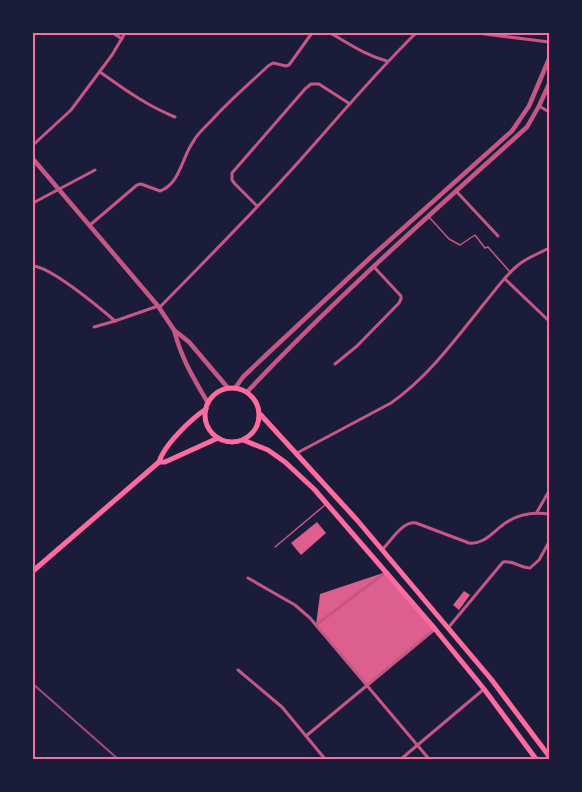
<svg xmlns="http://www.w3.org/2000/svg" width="582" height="792" viewBox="0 0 582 792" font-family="Raleway,sans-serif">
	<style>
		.building { fill: #dd5f8e }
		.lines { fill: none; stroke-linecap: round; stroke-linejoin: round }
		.service { stroke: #c65784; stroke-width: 1.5 }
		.minor { stroke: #c65784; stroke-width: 3 }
		.tertiary { stroke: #c65784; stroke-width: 4.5 }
		.trunk { stroke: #ff6b9d; stroke-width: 5 }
		.rail { stroke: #a44b75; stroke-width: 2 }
		.neatline { fill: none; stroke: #ff6b9d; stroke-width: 2 }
	</style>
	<rect width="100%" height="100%" fill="#1b1b3a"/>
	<g class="building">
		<polygon points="317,522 326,533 301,555 291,543"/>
		<polygon points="386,572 435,629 368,686 316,625 320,594"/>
		<polygon points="464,591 470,595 459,610 453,605"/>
	</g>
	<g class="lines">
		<g class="service">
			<polyline points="429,217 449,239 460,245 475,235 485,248 488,247 510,272"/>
			<polyline points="275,547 325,505"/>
		</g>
		<g class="minor">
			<polyline points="113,33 122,39"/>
			<path d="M330 33C350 44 365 55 387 61"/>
			<polyline points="477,33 549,42"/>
			<path d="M100 72C124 89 147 106 175 117"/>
			<polyline points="539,106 549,112"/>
			<polyline points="33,145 71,110 112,55 125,33"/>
			<polyline points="456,191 498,236"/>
			<polyline points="33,203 95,170"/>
			<polyline points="257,206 235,184 232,180 232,173 305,89 311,84 319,84 350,104"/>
			<path d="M90 225 137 185 141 184 160 191C180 184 182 157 193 142 197 134 205 127 211 121 229 101 249 84 268 66L273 63 286 66 289 65 312 33"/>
			<path d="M33 266C51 267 100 308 115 321"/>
			<polyline points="505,279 549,321"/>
			<path d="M159 308C201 265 243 223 283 179 328 130 369 79 416 33"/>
			<polyline points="94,327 115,321 158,306"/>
			<polyline points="335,364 357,346 399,303 401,299 401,296 374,267"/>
			<path d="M297 453 391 403C428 377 455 340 483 305 494 292 504 277 517 266 526 258 538 254 549 248"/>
			<polyline points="537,512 549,491"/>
			<path d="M382 550C391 541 402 521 416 523L469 543C485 545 494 530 507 522 519 514 535 512 549 514"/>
			<polyline points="248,578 295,605 310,618 429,759"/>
			<polyline points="316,625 386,572"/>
			<path d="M448 628 503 562C514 560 520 568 530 568L539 560 549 542"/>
			<polyline points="238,670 282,707 325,759"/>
			<polyline points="306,736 435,629"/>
			<polyline points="401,759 484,689"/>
		</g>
		<g class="tertiary">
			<polyline points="33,159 158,306 174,330 189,342 228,388"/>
			<path d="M174 330C182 360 193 377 208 403"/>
			<polyline points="235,388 243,377 265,356 371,257 512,131 529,106 549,59"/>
			<path d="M247 392C335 298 432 213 527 127L539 106 549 84"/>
		</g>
		<g class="trunk">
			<circle cx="232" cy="415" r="27"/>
			<polyline points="260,414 357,520 491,679 549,756"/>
			<polyline points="243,440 268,450 285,462 314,489 435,629 484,689 536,759"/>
			<polyline points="159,462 165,462 218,438"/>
			<path d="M33 571 159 462C164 445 191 419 206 409"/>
		</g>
		<polyline class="rail" points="33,684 118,759"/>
	</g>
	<rect width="582" height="792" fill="none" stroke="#1b1b3a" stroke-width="69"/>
	<rect x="34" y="34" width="514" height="724" class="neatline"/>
</svg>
